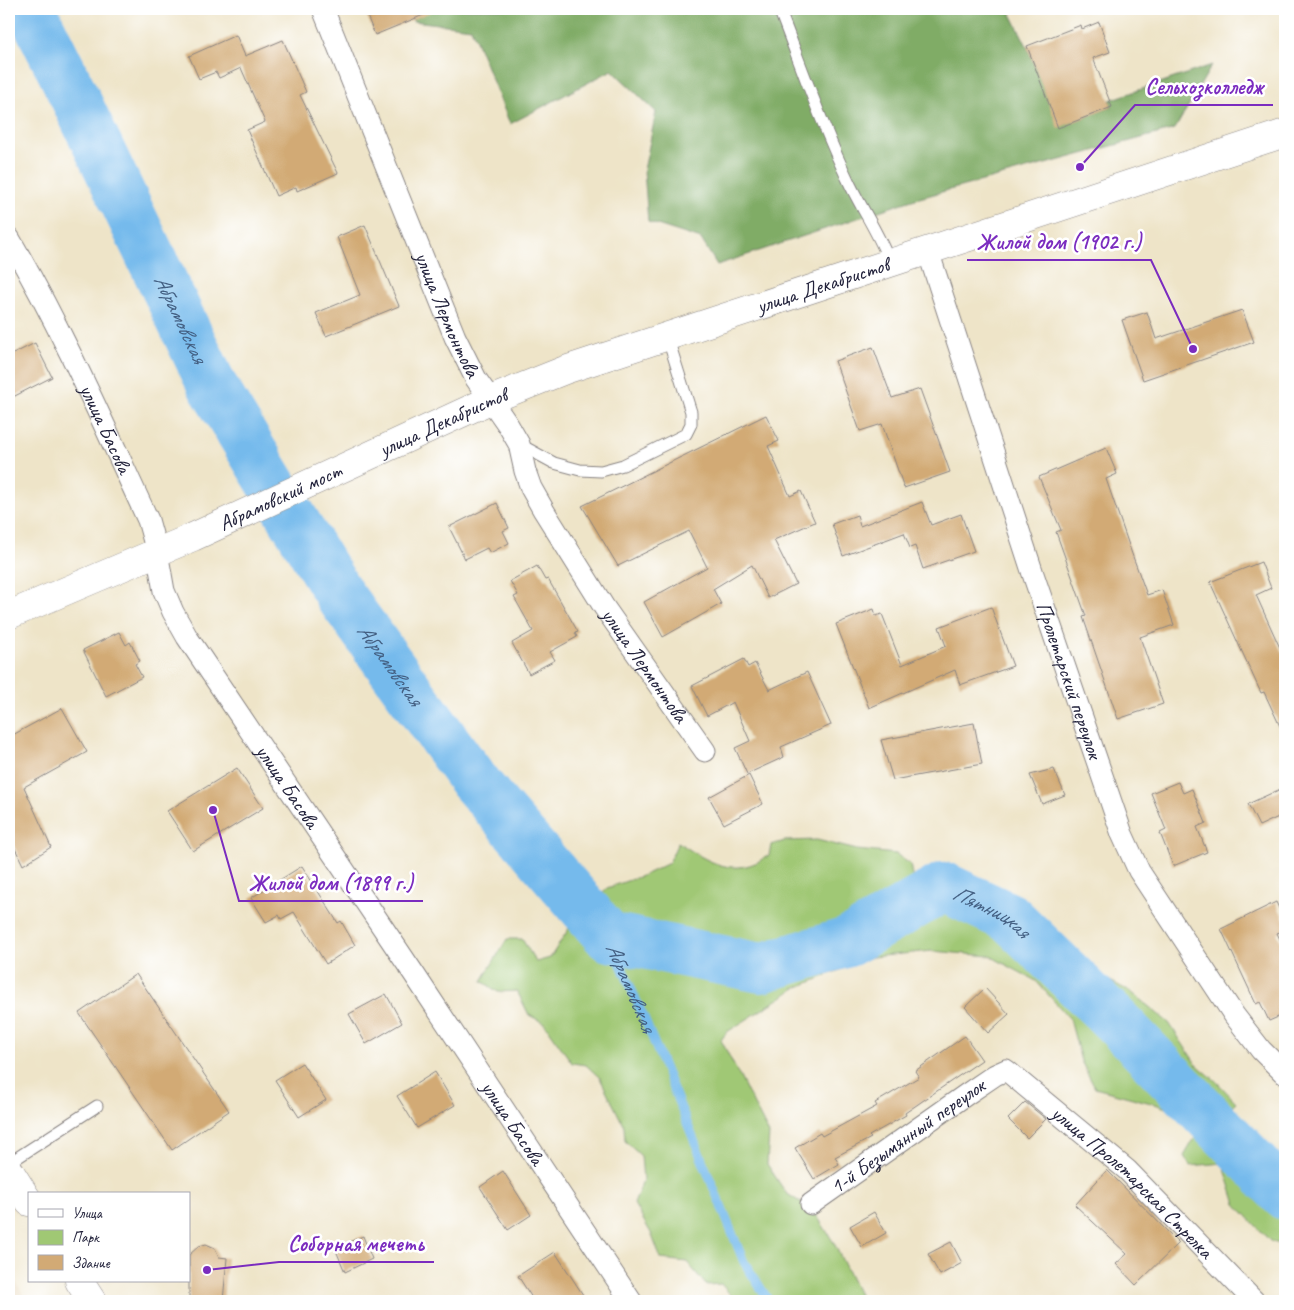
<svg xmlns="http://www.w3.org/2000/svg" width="1294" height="1310" viewBox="0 0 1294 1310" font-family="Caveat,sans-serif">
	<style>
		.built { fill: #e6d5b7 }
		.green { fill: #a0c874; stroke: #617558 }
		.forest { fill: #80ac66; stroke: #516750 }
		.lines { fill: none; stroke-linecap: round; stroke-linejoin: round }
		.stream { stroke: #75baec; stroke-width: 9 }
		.river { stroke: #75baec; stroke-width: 50 }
		.building { fill: #d2aa75 }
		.lane-casing { stroke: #888382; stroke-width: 13 }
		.street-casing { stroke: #888382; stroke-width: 23 }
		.secondary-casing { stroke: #888382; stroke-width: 29 }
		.lane { stroke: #fff; stroke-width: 11 }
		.street { stroke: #fff; stroke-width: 21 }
		.secondary { stroke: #fff; stroke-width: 28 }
		.labels { text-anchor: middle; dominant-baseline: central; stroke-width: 5; stroke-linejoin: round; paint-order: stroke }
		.street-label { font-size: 21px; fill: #22223b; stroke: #fff }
		.water-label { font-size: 22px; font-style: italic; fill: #435f82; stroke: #fff }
		.leader { fill: none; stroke: #7b2cbf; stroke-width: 2 }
		.callout-dot { fill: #7b2cbf; stroke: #fff; stroke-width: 2 }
		.callout-label { font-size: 22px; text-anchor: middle; font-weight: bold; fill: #7b2cbf; stroke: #fff; stroke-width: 5; stroke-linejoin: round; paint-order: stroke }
	</style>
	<rect width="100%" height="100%" fill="#fff"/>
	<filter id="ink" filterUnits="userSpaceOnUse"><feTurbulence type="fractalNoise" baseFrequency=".02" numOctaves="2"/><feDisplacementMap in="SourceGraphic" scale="10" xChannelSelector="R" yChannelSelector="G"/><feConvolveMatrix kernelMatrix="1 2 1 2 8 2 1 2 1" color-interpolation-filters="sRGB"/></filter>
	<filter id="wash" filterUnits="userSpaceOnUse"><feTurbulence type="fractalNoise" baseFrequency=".0096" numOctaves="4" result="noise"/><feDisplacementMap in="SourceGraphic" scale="20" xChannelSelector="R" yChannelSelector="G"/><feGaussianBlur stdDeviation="1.12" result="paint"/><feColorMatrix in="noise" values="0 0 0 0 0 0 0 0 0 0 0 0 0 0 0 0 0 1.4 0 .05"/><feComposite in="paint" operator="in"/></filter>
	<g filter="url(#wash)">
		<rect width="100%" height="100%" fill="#eee4c8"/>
		<polygon class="built" points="9,1271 27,1301 9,1301"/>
		<path class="green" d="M817 840 857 850 896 854 910 864 913 880 924 891 944 896 954 909 962 911 970 893 983 894 1006 912 1038 929 1065 954 1097 974 1131 992 1169 1023 1196 1064 1216 1081 1236 1102 1209 1127 1205 1144 1245 1128C1256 1139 1252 1137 1256 1150 1259 1159 1276 1170 1285 1172V1246L1270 1241 1236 1204 1223 1163 1190 1166 1184 1156 1196 1136 1190 1117 1155 1104 1095 1088 1081 1061 1070 1019 1036 981 990 956 932 951 872 957 796 988 727 1032 721 1040 769 1134 767 1164 786 1193 800 1202 817 1216 834 1243 862 1301H736L721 1284 706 1285 687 1262 661 1259 651 1233 634 1204 643 1180 641 1156 625 1141 624 1126 600 1078 586 1065 572 1063 544 1023 529 1015 517 991 498 992 482 981 507 939H522L536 962 550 958 575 919 607 888 644 875 669 863 678 842C708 862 735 880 769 855L771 845 785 841Z"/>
		<polygon class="forest" points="410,9 1014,9 1011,14 1027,46 1059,127 1112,107 1110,100 1212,65 1175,129 912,200 717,265 701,239 648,222 644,170 656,112 612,70 510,124 471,28 413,21"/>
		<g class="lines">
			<path class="stream" id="s1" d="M609 937 644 1018 744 1262 769 1301"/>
			<path class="river" id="s2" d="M31 9 73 94 212 385 340 596 474 781 609 937 761 968 848 942 944 887 1010 918 1116 1021 1285 1195"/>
		</g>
		<g id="blocks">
			<g class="building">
				<polygon points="364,9 438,9 375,35"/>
				<polygon points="1099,22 1110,52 1093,58 1112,107 1058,128 1027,46 1081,25 1082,29"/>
				<polygon points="236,35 245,56 283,40 306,92 300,95 338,173 297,191 296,187 276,196 247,130 265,122 241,68 219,78 216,72 199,79 189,56"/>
				<polygon points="365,225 399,306 326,336 316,313 360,295 337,237"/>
				<polygon points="1242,310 1254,342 1143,380 1122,320 1147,312 1156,339"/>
				<polygon points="35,343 52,377 9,399 9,356"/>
				<polygon points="873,347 892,398 920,389 950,472 904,488 882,424 860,431 835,361"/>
				<polygon points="766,415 779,441 768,446 790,496 801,491 815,522 774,540 796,584 768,598 752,565 713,589 721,604 663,637 644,602 707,567 689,531 618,566 582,506"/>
				<polygon points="1106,448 1117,474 1106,479 1132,554 1147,595 1162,590 1174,625 1140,637 1163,704 1118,719 1083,617 1086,616 1056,532 1061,530 1039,477"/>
				<polygon points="922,502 931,525 961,514 974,551 923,569 915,546 910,548 904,533 843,556 832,524 857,515 860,526"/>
				<polygon points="497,503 509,528 503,531 509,543 490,553 487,548 465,559 449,527"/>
				<polygon points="1261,562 1271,588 1256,595 1285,659 1285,737 1264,692 1261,693 1210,582"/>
				<polygon points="537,566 545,580 548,579 578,632 575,633 577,637 550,652 555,660 529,674 512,643 533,631 514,597 518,595 510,581"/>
				<polygon points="991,607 1013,666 960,685 955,670 869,708 836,624 874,609 876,616 882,614 902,665 946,646 939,627"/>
				<polygon points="119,632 126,645 130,642 140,661 135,664 142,677 106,696 83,650"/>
				<polygon points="744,659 748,667 755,663 769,690 807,672 831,725 781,747 784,757 747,774 735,748 750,741 733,702 707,716 692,686"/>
				<polygon points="62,708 87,752 24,787 51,847 23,865 9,836 9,737"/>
				<polygon points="974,723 982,764 893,780 881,740"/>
				<polygon points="237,768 263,808 193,851 167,811"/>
				<polygon points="1054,769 1065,795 1042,804 1030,775"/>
				<polygon points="749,775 763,804 724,824 709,797"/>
				<polygon points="1178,782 1183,793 1192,789 1206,823 1197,827 1207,852 1173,866 1160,833 1166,830 1151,793"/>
				<polygon points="1285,787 1285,814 1259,826 1248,804"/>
				<polygon points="302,866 338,923 341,921 355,945 326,964 294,912 281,919 279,915 266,922 251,898"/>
				<polygon points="1276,902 1285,921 1285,930 1277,933 1285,950 1285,1014 1269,1021 1260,1002 1256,1004 1221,929"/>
				<polygon points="136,974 229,1111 172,1150 79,1013"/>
				<polygon points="985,988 1009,1014 988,1033 965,1007"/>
				<polygon points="386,994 402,1023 366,1044 349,1014"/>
				<polygon points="965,1036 982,1060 905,1113 906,1115 869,1136 871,1138 835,1157 839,1164 814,1179 795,1148 820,1133 822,1136 877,1106 875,1103 919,1077 915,1071"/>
				<polygon points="302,1063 326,1100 299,1117 275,1080"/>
				<polygon points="435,1072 455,1105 417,1128 397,1096"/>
				<polygon points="1025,1102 1046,1119 1027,1138 1008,1119"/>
				<polygon points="1107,1170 1179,1243 1136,1285 1116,1264 1127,1254 1075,1205"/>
				<polygon points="503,1171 531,1215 508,1230 480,1187"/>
				<polygon points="874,1212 886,1233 862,1247 850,1226"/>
				<polygon points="363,1236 372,1259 345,1272 335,1248"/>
				<polygon points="951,1242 962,1263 940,1275 928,1254"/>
				<polygon points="206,1244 215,1248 219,1257 227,1258 223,1301 189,1301 189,1255 199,1246"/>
				<polygon points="555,1252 587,1301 534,1301 518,1276"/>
			</g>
		</g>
	</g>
	<g filter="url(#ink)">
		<use href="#blocks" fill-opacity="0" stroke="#888382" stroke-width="1"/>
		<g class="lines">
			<defs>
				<g id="lane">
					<path d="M779 9C801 65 821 124 847 178 860 207 879 233 890 263"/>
					<polyline points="519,444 554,463 580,470 601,471 623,465 686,434 691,424 691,412 667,336"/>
					<polyline points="9,1163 97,1106"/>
				</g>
				<g id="street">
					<path id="s3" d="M323 9 455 337 476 379 508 425 519 444 525 471 531 488 544 511 604 607 705 751"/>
					<path id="s4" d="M9 238C62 329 104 425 148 520L157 552 164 591 173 612 187 637 414 974 631 1301"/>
					<path id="s5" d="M928 251 1033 574 1122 834 1139 871 1234 1015 1261 1050 1285 1074"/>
					<path id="s6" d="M811 1204 967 1094 995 1075 1006 1070 1127 1170 1254 1301"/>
				</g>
				<g id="secondary">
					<path id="s7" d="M9 615 193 537 490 400 565 370 1285 133"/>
					<polyline points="9,1170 29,1202"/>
					<polyline points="79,1281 92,1301"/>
				</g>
			</defs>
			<use href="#lane" class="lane-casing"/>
			<use href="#street" class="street-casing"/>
			<use href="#secondary" class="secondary-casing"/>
			<use href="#lane" class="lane"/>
			<use href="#street" class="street"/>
			<use href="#secondary" class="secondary"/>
		</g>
	</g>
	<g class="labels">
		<g class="street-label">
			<text stroke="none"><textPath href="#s7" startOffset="879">улица Декабристов</textPath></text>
			<text stroke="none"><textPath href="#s3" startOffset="330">улица Лермонтова</textPath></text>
			<text stroke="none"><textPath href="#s7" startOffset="475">улица Декабристов</textPath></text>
			<text stroke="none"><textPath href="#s4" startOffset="214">улица Басова</textPath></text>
			<text stroke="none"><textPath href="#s7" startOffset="296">Абрамовский мост</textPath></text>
			<text stroke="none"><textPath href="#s3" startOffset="735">улица Лермонтова</textPath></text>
			<text stroke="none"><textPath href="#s5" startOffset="452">Пролетарский переулок</textPath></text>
			<text stroke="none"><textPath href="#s4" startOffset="619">улица Басова</textPath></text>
			<text stroke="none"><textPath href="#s4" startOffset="1024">улица Басова</textPath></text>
			<text stroke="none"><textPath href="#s6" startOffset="118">1-й Безымянный переулок</textPath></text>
			<text stroke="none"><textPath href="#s6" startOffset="406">улица Пролетарская Стрелка</textPath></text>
		</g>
		<g class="water-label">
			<text stroke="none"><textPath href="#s2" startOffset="344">Абрамовская</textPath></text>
			<text stroke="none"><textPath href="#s2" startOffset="749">Абрамовская</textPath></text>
			<text stroke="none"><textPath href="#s2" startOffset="1509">Пятницкая</textPath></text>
			<text stroke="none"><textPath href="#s1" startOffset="55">Абрамовская</textPath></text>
		</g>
	</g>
	<path class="leader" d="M1080 167L1135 105H1273M1193 349L1151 260H967M213 810L239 901H423M207 1270L279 1262H434"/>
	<g class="callout-dot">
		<circle cx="1080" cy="167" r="5"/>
		<circle cx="1193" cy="349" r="5"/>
		<circle cx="213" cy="810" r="5"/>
		<circle cx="207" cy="1270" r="5"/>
	</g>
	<g class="callout-label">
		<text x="1204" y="94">Сельхозколледж</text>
		<text x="1059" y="249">Жилой дом (1902 г.)</text>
		<text x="331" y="890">Жилой дом (1899 г.)</text>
		<text x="356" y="1251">Соборная мечеть</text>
	</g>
	<rect width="1294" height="1310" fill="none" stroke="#fff" stroke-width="30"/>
	<rect x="28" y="1192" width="162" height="90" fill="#ffffff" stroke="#a7a7b1"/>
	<rect x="38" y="1209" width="25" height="8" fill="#ffffff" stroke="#a7a7b1"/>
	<text x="72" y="1218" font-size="15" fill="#22223b">Улица</text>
	<rect x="38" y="1230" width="25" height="15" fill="#a0c874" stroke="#a7a7b1"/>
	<text x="72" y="1242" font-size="15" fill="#22223b">Парк</text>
	<rect x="38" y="1255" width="25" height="15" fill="#d2aa75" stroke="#a7a7b1"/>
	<text x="72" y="1268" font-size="15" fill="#22223b">Здание</text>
</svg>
